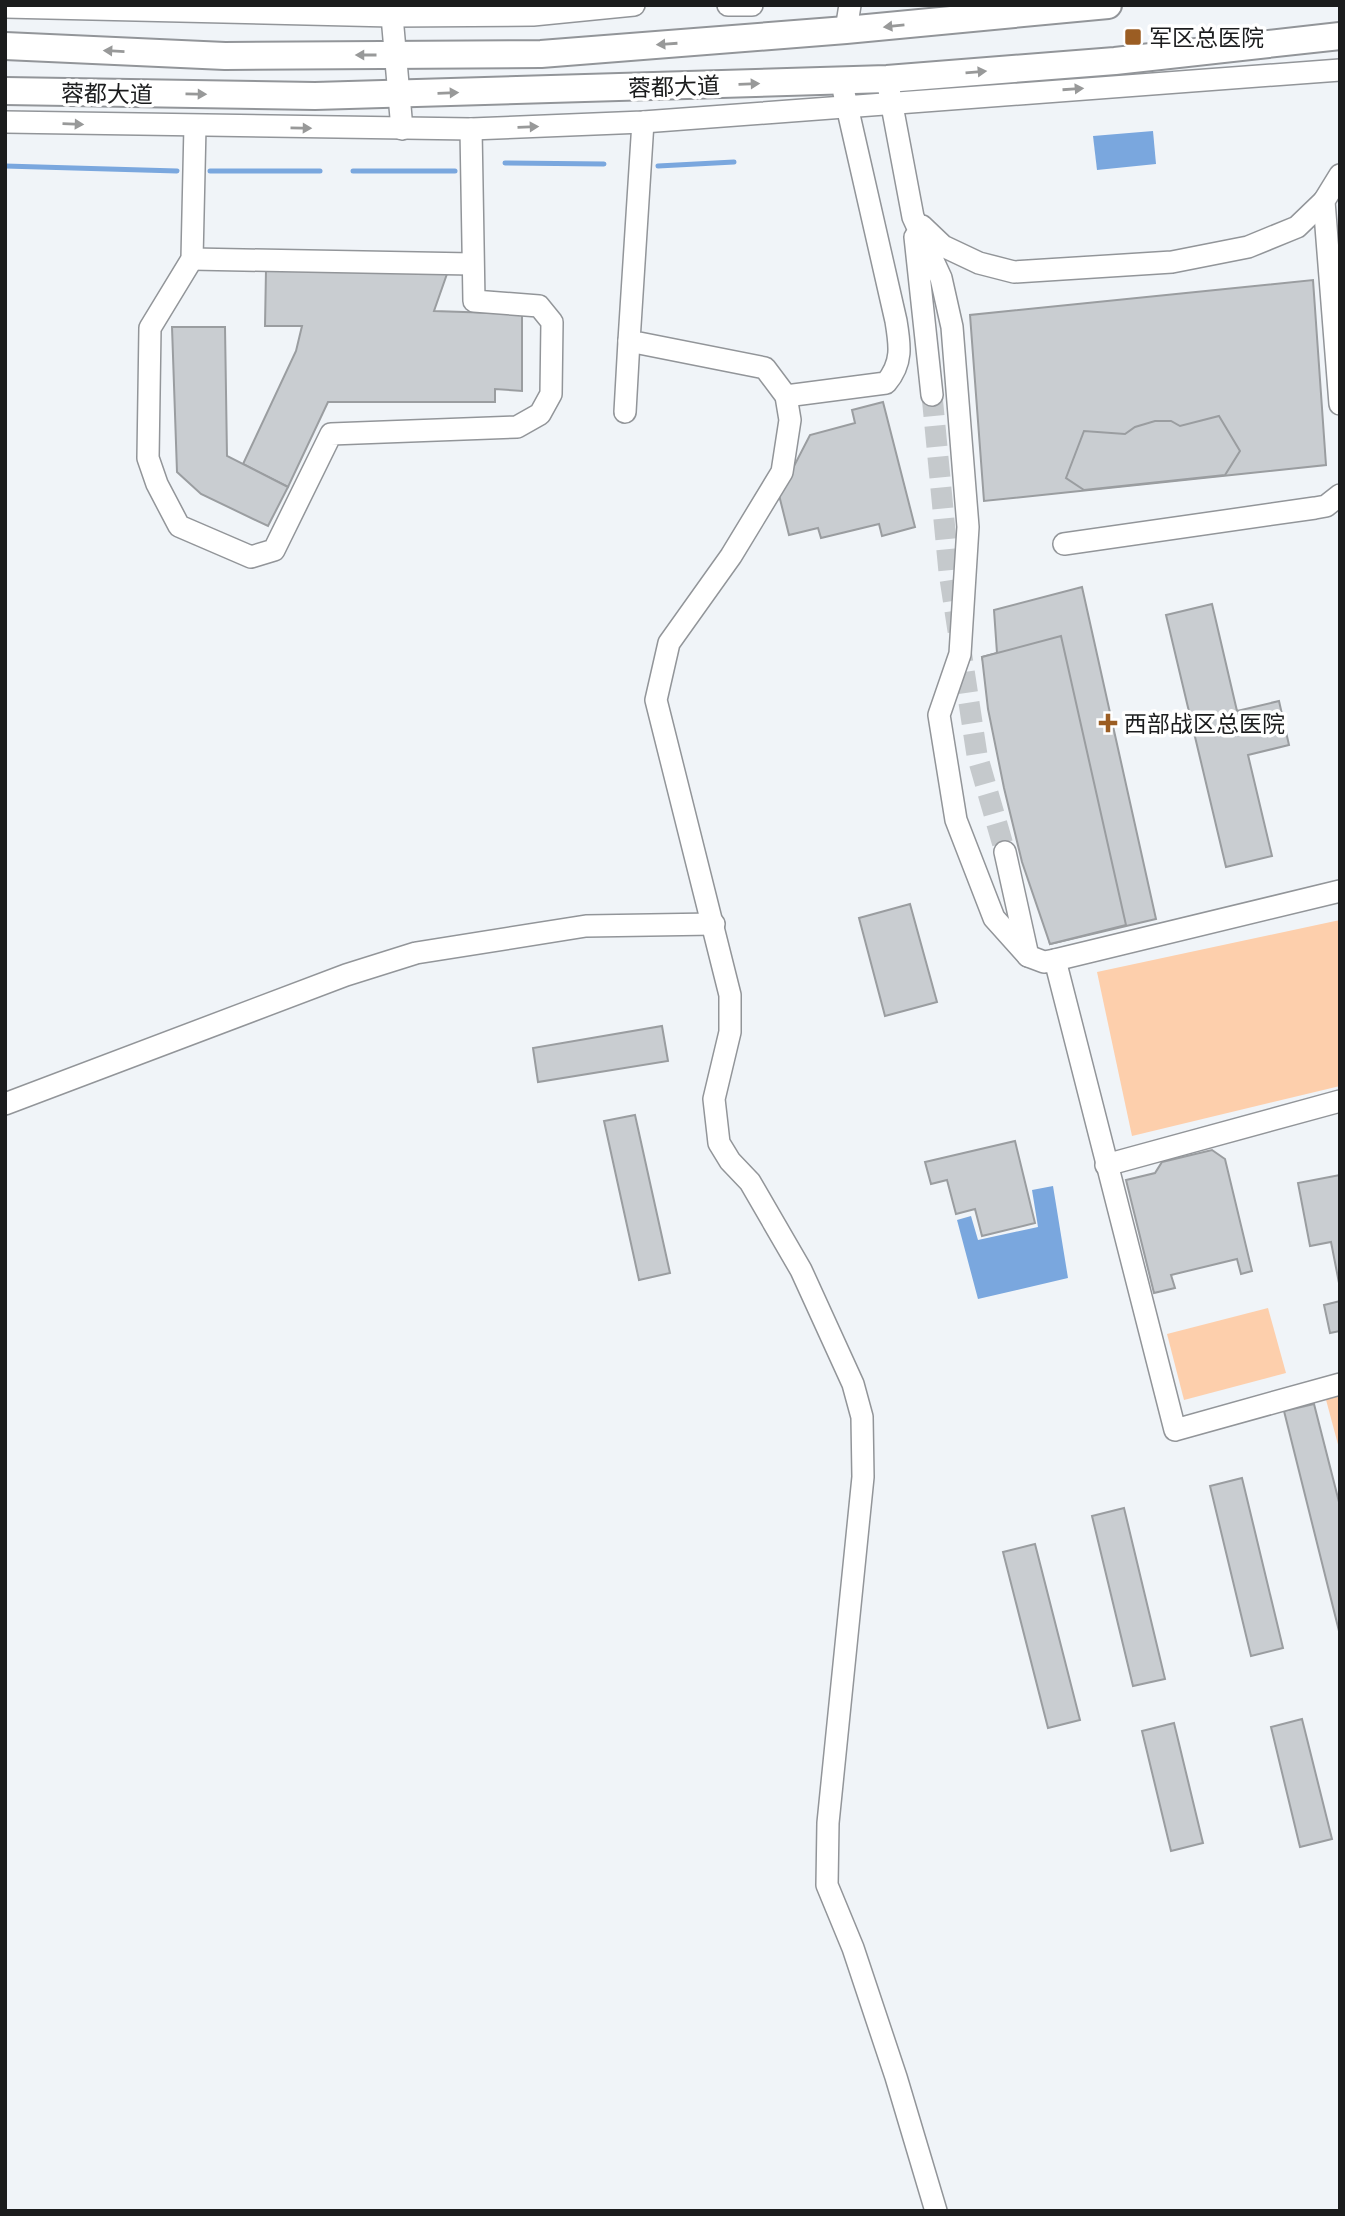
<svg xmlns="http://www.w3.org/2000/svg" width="1345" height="2216" viewBox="0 0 1345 2216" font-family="'Golos Text','Noto Sans SC',sans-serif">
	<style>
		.green { fill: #fdcfac }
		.water { fill: #7aa7de }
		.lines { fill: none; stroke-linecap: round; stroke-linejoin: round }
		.stream { stroke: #7aa7de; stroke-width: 5 }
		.building { fill: #c9cdd1; stroke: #9a9da0; stroke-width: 2 }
		.minor-tunnel { stroke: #c5c9cc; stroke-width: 21; stroke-dasharray: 21 10; stroke-linecap: butt }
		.minor-casing { stroke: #929599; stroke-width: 24 }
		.major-casing { stroke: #929599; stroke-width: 30 }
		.minor { stroke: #fff; stroke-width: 21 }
		.major { stroke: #fff; stroke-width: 26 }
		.oneway { fill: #989999 }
		.poi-dot { fill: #9b5d23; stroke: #fff; stroke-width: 2.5 }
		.labels { text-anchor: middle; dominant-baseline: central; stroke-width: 7; stroke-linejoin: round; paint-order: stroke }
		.poi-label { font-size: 23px; fill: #1b1c1d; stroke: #fff; text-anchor: start }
		.street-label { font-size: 23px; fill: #1b1c1d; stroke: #fff }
	</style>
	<rect width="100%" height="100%" fill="#f0f4f8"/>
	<g class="green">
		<polygon points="1340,920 1340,1086 1132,1136 1097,972"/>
		<polygon points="1268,1308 1286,1373 1184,1400 1167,1334"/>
		<polygon points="1340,1393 1340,1452 1325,1396"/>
	</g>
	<g class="water">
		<polygon points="1153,131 1156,164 1097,170 1093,136"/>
		<polygon points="1053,1186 1068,1278 978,1299 957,1220 971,1216 978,1240 1038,1227 1032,1190"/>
	</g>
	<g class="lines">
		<g class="stream">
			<polyline points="505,163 604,164"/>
			<polyline points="5,166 177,171"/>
			<polyline points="658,166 734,162"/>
			<polyline points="210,171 320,171"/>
			<polyline points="353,171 455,171"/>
		</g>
	</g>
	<g class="building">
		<polygon points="266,270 448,271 434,311 522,314 522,391 495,389 495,402 328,402 288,487 243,464 296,351 302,326 265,326"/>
		<polygon points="1313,280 1326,465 984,501 970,315"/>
		<polygon points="172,327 225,327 227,456 288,487 268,526 201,494 177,472"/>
		<polygon points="883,402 915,527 882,536 879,524 821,538 818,528 789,535 779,495 810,435 855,423 852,410"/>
		<polygon points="1219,416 1240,451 1225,475 1084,490 1066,478 1084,431 1125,434 1135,427 1155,421 1171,421 1180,426"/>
		<polygon points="1082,587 1156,919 1050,944 982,657 997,653 994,610"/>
		<polygon points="1212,604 1237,711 1279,701 1289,745 1248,755 1272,856 1226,867 1166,615"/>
		<polygon points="1061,636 1126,925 1050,944 1022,862 1004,788 988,709 982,657"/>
		<polygon points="910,904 937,1002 885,1016 859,918"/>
		<polygon points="662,1026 668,1061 538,1082 533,1048"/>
		<polygon points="635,1115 670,1273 639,1280 604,1121"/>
		<polygon points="1015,1141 1035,1223 982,1236 975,1209 956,1214 947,1180 931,1184 925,1162"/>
		<polygon points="1212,1150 1225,1159 1252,1271 1241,1274 1237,1259 1171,1275 1175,1288 1154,1293 1126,1180 1155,1173 1162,1162"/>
		<polygon points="1340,1175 1340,1288 1331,1242 1310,1246 1298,1183"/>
		<polygon points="1340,1301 1340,1331 1330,1333 1324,1305"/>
		<polygon points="1314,1404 1340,1506 1340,1635 1284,1411"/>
		<polygon points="1242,1478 1283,1648 1251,1656 1210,1486"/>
		<polygon points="1124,1508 1165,1679 1133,1686 1092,1516"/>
		<polygon points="1035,1544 1080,1720 1048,1728 1003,1552"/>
		<polygon points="1302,1719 1332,1839 1300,1847 1271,1727"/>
		<polygon points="1174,1723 1203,1843 1171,1851 1142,1731"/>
	</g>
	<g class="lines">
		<polyline class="minor-tunnel" points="932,395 949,572 977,755 1005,852"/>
		<defs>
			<g id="minor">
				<polyline points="391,5 402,129"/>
				<polyline points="728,5 752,5"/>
				<polyline points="5,7 391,16 533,15 634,5"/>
				<polyline points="846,30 850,5"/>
				<polyline points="887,79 913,217 941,278 952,327 968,527 960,654 939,715 956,820 994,918 1028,956 1044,962 1055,960 1175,1430 1340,1384"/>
				<polyline points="5,122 471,129 643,122 1340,70"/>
				<polyline points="643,122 629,341 765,368 786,396 790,420 782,472 731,556 669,643 656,700 730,995 730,1032 714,1099 719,1143 730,1161 750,1182 801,1270 853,1384 862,1417 863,1477 828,1823 827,1885 853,1948 896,2077 936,2211"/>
				<polyline points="195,126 192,259 150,328 148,458 157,484 179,526 251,557 274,550 331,434 517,427 540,414 551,394 552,322 539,306 474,301 471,129"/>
				<polyline points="1340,175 1324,201 1340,404"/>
				<polyline points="922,226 943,246 979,263 1014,272 1172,262 1248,247 1297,227 1324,201"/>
				<polyline points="915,237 932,395"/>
				<polyline points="192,259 472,264"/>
				<path d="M786 396 886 383C903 363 900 345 896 321L844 93"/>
				<polyline points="625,412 629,341"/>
				<polyline points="1064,544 1315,508 1326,506 1340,495"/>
				<polyline points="1005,852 1028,956"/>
				<polyline points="1055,960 1340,891"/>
				<polyline points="5,1104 346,975 416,953 586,926 714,924"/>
				<polyline points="1106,1165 1340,1101"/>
			</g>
			<g id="major">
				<polyline points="5,46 225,56 541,54 846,30 1108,5"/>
				<polyline points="5,91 315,96 887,79 1115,61 1340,36"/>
			</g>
		</defs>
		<use href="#minor" class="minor-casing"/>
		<use href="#major" class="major-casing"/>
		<use href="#minor" class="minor"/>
		<use href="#major" class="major"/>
	</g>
	<defs><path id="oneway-solid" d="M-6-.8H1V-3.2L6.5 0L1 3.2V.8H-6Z" transform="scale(1.75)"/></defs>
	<g class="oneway">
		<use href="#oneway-solid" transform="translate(894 26) rotate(174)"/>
		<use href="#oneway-solid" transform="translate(667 44) rotate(176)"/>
		<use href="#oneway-solid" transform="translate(114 51) rotate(-177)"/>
		<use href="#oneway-solid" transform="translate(366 55) rotate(180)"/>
		<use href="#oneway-solid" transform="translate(976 72) rotate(-5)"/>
		<use href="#oneway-solid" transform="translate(749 84) rotate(-2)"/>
		<use href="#oneway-solid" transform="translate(1073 89) rotate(-4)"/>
		<use href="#oneway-solid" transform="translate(448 93) rotate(-2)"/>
		<use href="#oneway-solid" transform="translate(196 94) rotate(1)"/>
		<use href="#oneway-solid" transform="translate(73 124) rotate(2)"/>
		<use href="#oneway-solid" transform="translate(528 127) rotate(-2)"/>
		<use href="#oneway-solid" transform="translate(301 128) rotate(1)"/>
	</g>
	<g class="poi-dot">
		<rect x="1124" y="28" width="18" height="18" rx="3.5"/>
		<path d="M1104.5 712.5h7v7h7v7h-7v7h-7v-7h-7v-7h7z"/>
	</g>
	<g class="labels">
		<g class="poi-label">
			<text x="1149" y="37">军区总医院</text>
			<text x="1124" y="723">西部战区总医院</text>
		</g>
		<g class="street-label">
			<text transform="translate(674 86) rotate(-2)">蓉都大道</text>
			<text transform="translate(107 93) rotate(1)">蓉都大道</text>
		</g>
	</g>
	<rect width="1345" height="2216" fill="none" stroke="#1b1c1d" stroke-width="14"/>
</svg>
